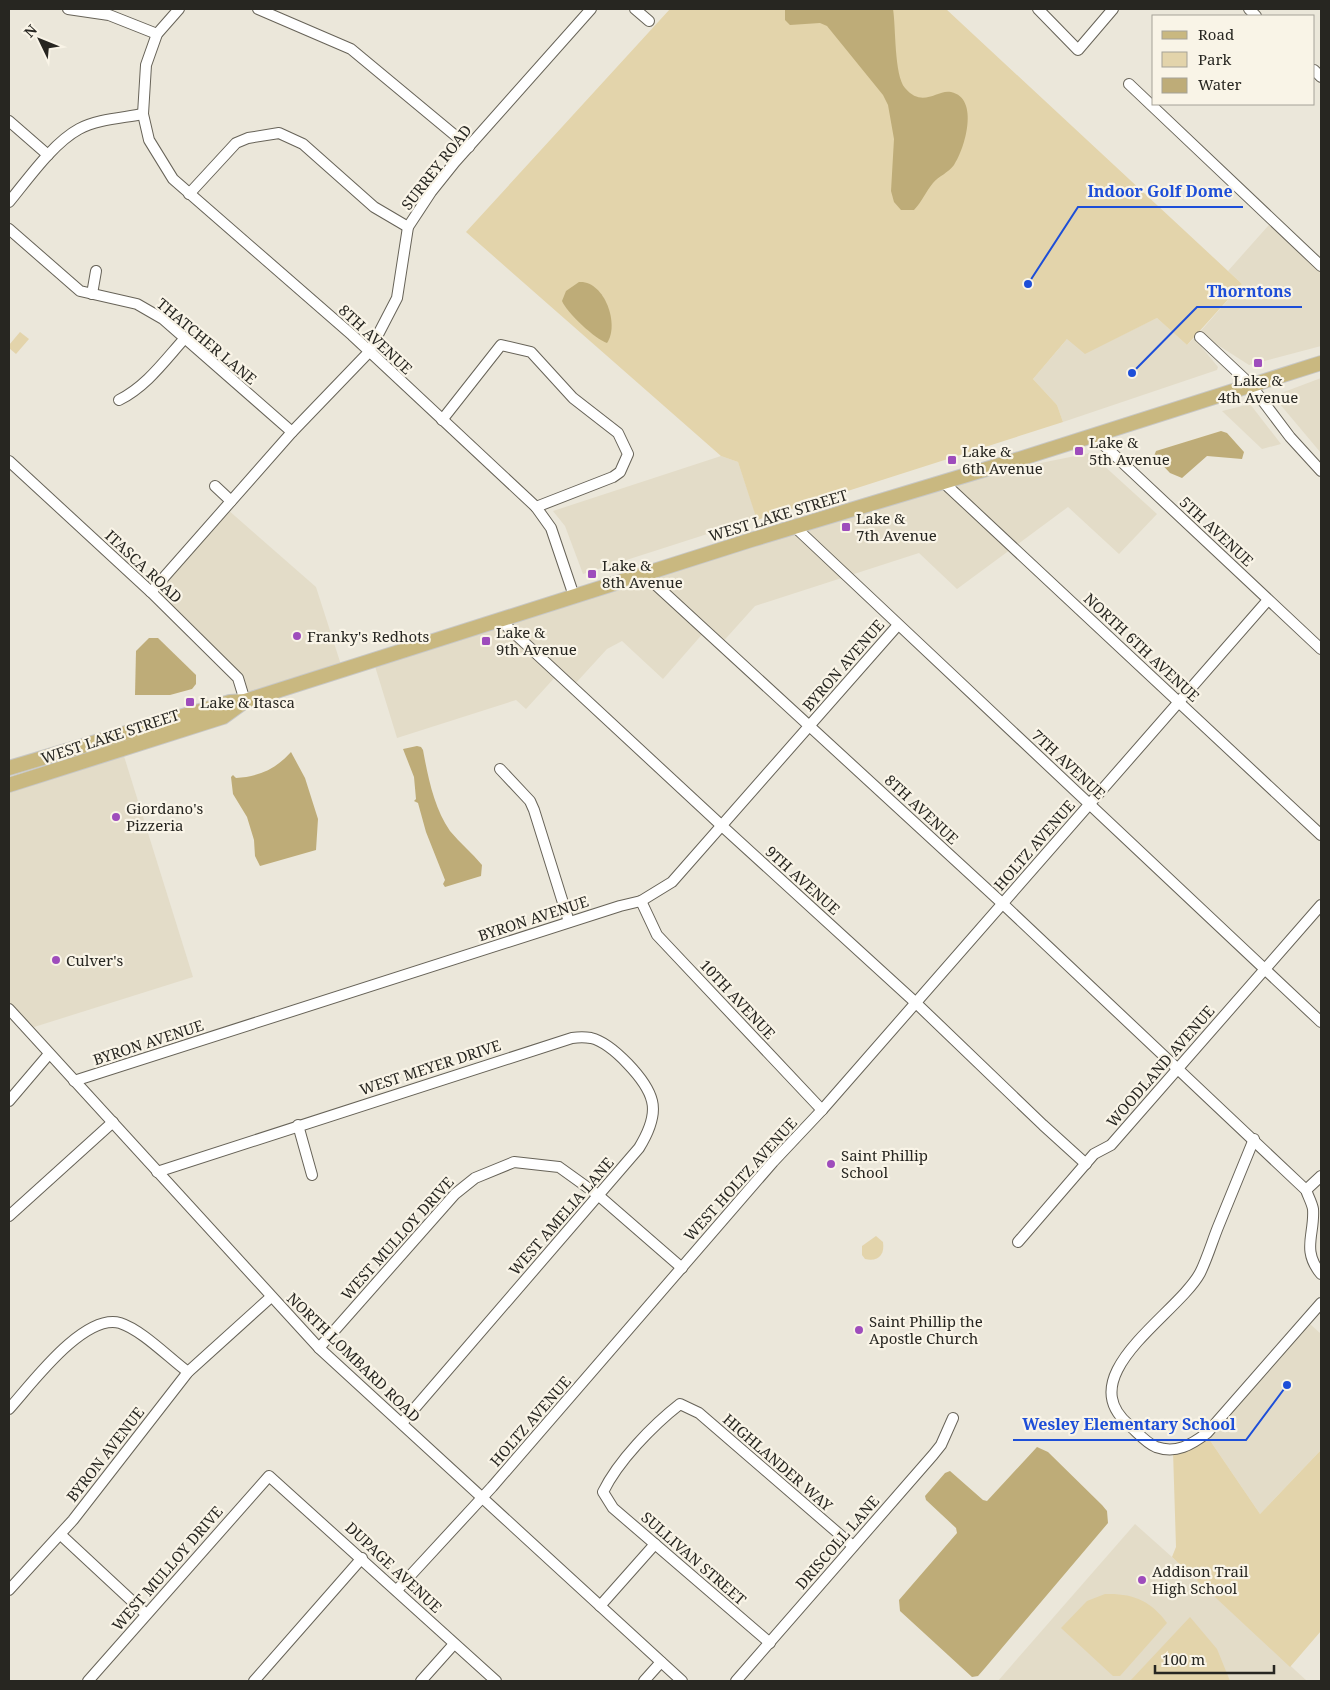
<svg xmlns="http://www.w3.org/2000/svg" width="1330" height="1690" viewBox="0 0 1330 1690" font-family="'Noto Serif',serif">
	<style>
		.built { fill: #e3dcc8 }
		.green { fill: #e3d4ab }
		.water { fill: #beac78 }
		.lines { fill: none; stroke-linecap: round; stroke-linejoin: round }
		.minor-casing { stroke: #676358; stroke-width: 12 }
		.major-casing { stroke: #c7c7c5; stroke-width: 16 }
		.minor { stroke: #fff; stroke-width: 10 }
		.major { stroke: #c9b880; stroke-width: 14 }
		.poi-dot { fill: #9e4cbc; stroke: #f9f4e7; stroke-width: 2 }
		.labels { text-anchor: middle; dominant-baseline: central; stroke-width: 4.5; stroke-linejoin: round; paint-order: stroke }
		.street-label { font-size: 15px; fill: #272621; stroke: #f9f4e7 }
		.poi-label { font-size: 15px; fill: #272621; stroke: #f9f4e7; text-anchor: start }
		.leader { fill: none; stroke: #1d4ed8; stroke-width: 2 }
		.callout-dot { fill: #1d4ed8; stroke: #f9f4e7; stroke-width: 2 }
		.callout-label { font-size: 16px; text-anchor: middle; font-weight: bold; fill: #1d4ed8; stroke: #f9f4e7; stroke-width: 4.5; stroke-linejoin: round; paint-order: stroke }
	</style>
	<rect width="100%" height="100%" fill="#ebe7da"/>
	<g class="built">
		<polygon points="1275,218 1321,260 1321,346 1249,365 1199,333 1242,284 1228,271"/>
		<polygon points="1157,318 1187,345 1194,338 1218,367 1217,370 1063,422 1057,405 1033,379 1068,338 1085,353"/>
		<polygon points="1321,378 1321,453 1279,403 1276,395"/>
		<polygon points="1250,404 1281,444 1262,449 1222,411"/>
		<polygon points="1090,453 1157,514 1119,554 1068,507 957,589 919,553 755,606 720,645 705,631 663,679 622,641 607,649 574,685 504,621 941,483"/>
		<polygon points="721,456 738,462 757,518 583,574 565,526 553,511"/>
		<polygon points="227,509 316,587 342,668 246,699 239,677 153,591"/>
		<polygon points="499,622 557,675 526,709 516,700 397,738 374,663"/>
		<polygon points="123,753 193,977 31,1028 9,1004 9,788"/>
		<polygon points="1309,1323 1321,1334 1321,1450 1260,1514 1207,1436"/>
		<polygon points="1135,1524 1172,1557 1307,1681 998,1681"/>
	</g>
	<g class="green">
		<polygon points="670,9 946,9 1242,284 1187,345 1157,318 1085,354 1067,339 1033,379 1057,405 1063,422 757,520 738,462 721,456 466,232"/>
		<polygon points="20,332 29,339 16,354 9,348 9,345"/>
		<path d="M876 1236 883 1242C885 1255 878 1262 865 1259L862 1255V1246Z"/>
		<polygon points="1207,1436 1260,1514 1321,1450 1321,1631 1290,1667 1172,1557 1176,1547 1173,1451"/>
		<path d="M1105 1594C1133 1593 1151 1601 1167 1623L1120 1676H1113L1061 1628 1087 1601Z"/>
		<polygon points="1190,1617 1217,1649 1230,1681 1130,1681"/>
	</g>
	<g class="water">
		<path d="M785 9H893C896 27 894 75 905 88 923 109 937 89 951 92 980 98 965 149 954 165 948 173 939 176 933 183 926 191 922 202 914 210H901L894 202 891 191 894 139 888 105 883 95 827 26 820 23 790 25 785 20Z"/>
		<path d="M579 282C604 280 620 324 607 343 595 339 567 313 562 301L566 291Z"/>
		<polygon points="1221,431 1227,433 1244,452 1242,459 1207,456 1182,478 1170,473 1154,456 1156,451"/>
		<polygon points="149,638 158,638 196,675 196,684 192,689 170,695 135,695 136,651"/>
		<path d="M417 746 421 747 423 750C428 777 434 808 450 831 460 843 472 853 482 865L481 876 445 887 443 884 445 880 426 832 418 803 414 801 416 799 414 777 403 749Z"/>
		<path d="M291 752 305 778 318 819 316 850 260 866 255 856 254 840 247 817 233 794 231 777 233 775 236 778C258 777 276 769 291 752Z"/>
		<polygon points="1037,1447 1048,1452 1102,1505 1107,1511 1108,1523 985,1668 978,1676 972,1677 900,1611 899,1600 957,1533 956,1528 926,1500 925,1496 945,1473 950,1471 983,1500 987,1501"/>
	</g>
	<g class="lines">
		<defs>
			<g id="minor">
				<polyline points="68,9 109,15 157,34"/>
				<polyline points="179,9 157,34 146,65 143,114 149,140 173,179 352,335 536,507 551,528 574,596"/>
				<polyline points="258,9 351,49 469,147"/>
				<polyline points="635,9 649,21"/>
				<polyline points="1038,9 1078,50 1113,9"/>
				<polyline points="1249,9 1256,16"/>
				<polyline points="1314,70 1321,77"/>
				<polyline points="1129,84 1321,266"/>
				<polyline points="9,121 48,155"/>
				<polyline points="189,194 236,143 248,138 279,133 303,144 374,207 408,227"/>
				<path d="M9 202C28 179 53 143 79 129 97 119 123 118 143 114"/>
				<polyline points="9,229 80,291 137,304 163,319 292,432"/>
				<polyline points="92,294 96,271"/>
				<polyline points="1200,337 1250,384 1290,437 1321,471"/>
				<path d="M119 400C147 386 165 360 185 338"/>
				<polyline points="442,420 501,345 531,352 573,398 618,433 628,454 620,472 613,477 536,507"/>
				<polyline points="1093,435 1321,649"/>
				<polyline points="9,461 151,592 238,678 245,701"/>
				<polyline points="942,481 1321,835"/>
				<polyline points="215,486 231,501"/>
				<polyline points="796,528 1321,1022"/>
				<path d="M644 574 1003 904 1306 1190C1308 1196 1312 1203 1313 1209 1315 1234 1301 1250 1321 1274"/>
				<polyline points="151,592 292,432 369,352 397,298 408,227 431,192 455,162 591,9"/>
				<polyline points="500,620 722,826 916,1003 1043,1125 1086,1164"/>
				<polyline points="500,769 530,801 534,810 569,922"/>
				<polyline points="641,901 657,935 822,1110"/>
				<polyline points="9,1009 319,1348 682,1681"/>
				<polyline points="74,1081 620,906 641,901 672,882 898,625"/>
				<polyline points="9,1101 49,1054"/>
				<polyline points="298,1125 312,1175"/>
				<path d="M1254 1139C1242 1168 1230 1198 1218 1227 1212 1242 1207 1259 1200 1273 1177 1315 1070 1375 1129 1425 1137 1432 1146 1443 1156 1447 1176 1454 1191 1445 1207 1433L1321 1303"/>
				<path d="M157 1172 572 1038C579 1037 585 1037 591 1038 612 1043 647 1080 652 1101 656 1117 647 1135 639 1148L402 1423"/>
				<polyline points="1306,1190 1321,1176"/>
				<polyline points="9,1216 113,1122"/>
				<polyline points="1018,1242 1094,1154 1111,1145 1321,905"/>
				<polyline points="319,1348 455,1194 475,1178 514,1162 559,1167 598,1195 682,1268"/>
				<path d="M9 1409C30 1386 83 1313 120 1323 142 1330 169 1358 188 1372"/>
				<polyline points="61,1535 146,1614"/>
				<polyline points="9,1590 73,1520 188,1372 271,1297"/>
				<polyline points="397,1590 492,1487 773,1162 822,1110 1268,600"/>
				<polyline points="600,1606 655,1544"/>
				<path d="M770 1643 613 1508 603 1492C618 1461 653 1425 680 1404L699 1413 853 1546"/>
				<polyline points="88,1681 269,1476 496,1681"/>
				<polyline points="254,1681 362,1558"/>
				<polyline points="421,1681 454,1644"/>
				<polyline points="644,1681 661,1662"/>
				<polyline points="736,1681 933,1455 941,1445 953,1418"/>
			</g>
			<g id="major">
				<polyline points="9,768 230,702 245,701 751,540 1013,461 1321,363"/>
				<polyline points="9,785 223,717 245,701"/>
			</g>
		</defs>
		<use href="#minor" class="minor-casing"/>
		<use href="#major" class="major-casing"/>
		<use href="#minor" class="minor"/>
		<use href="#major" class="major"/>
	</g>
	<g class="poi-dot">
		<rect x="1253" y="358" width="10" height="10" rx="2.5"/>
		<rect x="1074" y="446" width="10" height="10" rx="2.5"/>
		<rect x="947" y="455" width="10" height="10" rx="2.5"/>
		<rect x="841" y="522" width="10" height="10" rx="2.5"/>
		<rect x="587" y="569" width="10" height="10" rx="2.5"/>
		<circle cx="297" cy="636" r="5"/>
		<rect x="481" y="636" width="10" height="10" rx="2.5"/>
		<rect x="185" y="697" width="10" height="10" rx="2.5"/>
		<circle cx="116" cy="817" r="5"/>
		<circle cx="56" cy="960" r="5"/>
		<circle cx="831" cy="1164" r="5"/>
		<circle cx="859" cy="1330" r="5"/>
		<circle cx="1142" cy="1580" r="5"/>
	</g>
	<g class="labels">
		<g class="street-label">
			<text transform="translate(436 167) rotate(-52)">SURREY ROAD</text>
			<text transform="translate(376 339) rotate(43)">8TH AVENUE</text>
			<text transform="translate(207 341) rotate(40)">THATCHER LANE</text>
			<text transform="translate(778 515) rotate(-17)">WEST LAKE STREET</text>
			<text transform="translate(1217 531) rotate(43)">5TH AVENUE</text>
			<text transform="translate(144 566) rotate(43)">ITASCA ROAD</text>
			<text transform="translate(1142 647) rotate(43)">NORTH 6TH AVENUE</text>
			<text transform="translate(843 665) rotate(-49)">BYRON AVENUE</text>
			<text transform="translate(110 736) rotate(-18)">WEST LAKE STREET</text>
			<text transform="translate(1069 764) rotate(43)">7TH AVENUE</text>
			<text transform="translate(922 809) rotate(43)">8TH AVENUE</text>
			<text transform="translate(1034 845) rotate(-49)">HOLTZ AVENUE</text>
			<text transform="translate(803 880) rotate(42)">9TH AVENUE</text>
			<text transform="translate(533 918) rotate(-18)">BYRON AVENUE</text>
			<text transform="translate(738 999) rotate(47)">10TH AVENUE</text>
			<text transform="translate(148 1042) rotate(-18)">BYRON AVENUE</text>
			<text transform="translate(1160 1066) rotate(-49)">WOODLAND AVENUE</text>
			<text transform="translate(430 1067) rotate(-18)">WEST MEYER DRIVE</text>
			<text transform="translate(740 1179) rotate(-48)">WEST HOLTZ AVENUE</text>
			<text transform="translate(561 1216) rotate(-49)">WEST AMELIA LANE</text>
			<text transform="translate(397 1238) rotate(-48)">WEST MULLOY DRIVE</text>
			<text transform="translate(354 1357) rotate(44)">NORTH LOMBARD ROAD</text>
			<text transform="translate(530 1421) rotate(-49)">HOLTZ AVENUE</text>
			<text transform="translate(105 1454) rotate(-52)">BYRON AVENUE</text>
			<text transform="translate(778 1462) rotate(41)">HIGHLANDER WAY</text>
			<text transform="translate(837 1542) rotate(-49)">DRISCOLL LANE</text>
			<text transform="translate(694 1558) rotate(41)">SULLIVAN STREET</text>
			<text transform="translate(394 1567) rotate(43)">DUPAGE AVENUE</text>
			<text transform="translate(167 1568) rotate(-49)">WEST MULLOY DRIVE</text>
		</g>
		<g class="poi-label">
			<text x="1258" y="380" text-anchor="middle">Lake &amp;<tspan x="1258" dy="17">4th Avenue</tspan></text>
			<text x="1089" y="442">Lake &amp;<tspan x="1089" dy="17">5th Avenue</tspan></text>
			<text x="962" y="451">Lake &amp;<tspan x="962" dy="17">6th Avenue</tspan></text>
			<text x="856" y="518">Lake &amp;<tspan x="856" dy="17">7th Avenue</tspan></text>
			<text x="602" y="565">Lake &amp;<tspan x="602" dy="17">8th Avenue</tspan></text>
			<text x="496" y="632">Lake &amp;<tspan x="496" dy="17">9th Avenue</tspan></text>
			<text x="307" y="636">Franky's Redhots</text>
			<text x="200" y="702">Lake &amp; Itasca</text>
			<text x="126" y="808">Giordano's<tspan x="126" dy="17">Pizzeria</tspan></text>
			<text x="66" y="960">Culver's</text>
			<text x="841" y="1155">Saint Phillip<tspan x="841" dy="17">School</tspan></text>
			<text x="869" y="1321">Saint Phillip the<tspan x="869" dy="17">Apostle Church</tspan></text>
			<text x="1152" y="1571">Addison Trail<tspan x="1152" dy="17">High School</tspan></text>
		</g>
	</g>
	<path class="leader" d="M1028 284L1078 207H1243M1132 373L1197 307H1302M1287 1385L1246 1440H1013"/>
	<g class="callout-dot">
		<circle cx="1028" cy="284" r="5"/>
		<circle cx="1132" cy="373" r="5"/>
		<circle cx="1287" cy="1385" r="5"/>
	</g>
	<g class="callout-label">
		<text x="1160" y="197">Indoor Golf Dome</text>
		<text x="1249" y="297">Thorntons</text>
		<text x="1129" y="1430">Wesley Elementary School</text>
	</g>
	<rect width="1330" height="1690" fill="none" stroke="#272621" stroke-width="20"/>
	<rect x="1152" y="15" width="162" height="90" fill="#f9f4e7" stroke="#a5a298"/>
	<rect x="1162" y="31" width="25" height="8" fill="#c9b880" stroke="#a5a298"/>
	<text x="1198" y="40" font-size="15" fill="#272621">Road</text>
	<rect x="1162" y="52" width="25" height="15" fill="#e3d4ab" stroke="#a5a298"/>
	<text x="1198" y="65" font-size="15" fill="#272621">Park</text>
	<rect x="1162" y="78" width="25" height="15" fill="#beac78" stroke="#a5a298"/>
	<text x="1198" y="90" font-size="15" fill="#272621">Water</text>
	<g transform="translate(40 40) rotate(313)" stroke="#f9f4e7" stroke-width="4" paint-order="stroke">
	<path d="M0-4L9 19L0 12L-9 19Z" fill="#272621"/>
	<text y="-8" font-size="14" font-weight="bold" text-anchor="middle" fill="#272621">N</text>
	</g>
	<path d="M1155 1665v8h119v-8" fill="none" stroke="#272621" stroke-width="2.5"/>
	<text x="1162" y="1665" font-size="15" fill="#272621" stroke="#f9f4e7" stroke-width="4" paint-order="stroke">100 m</text>
</svg>
